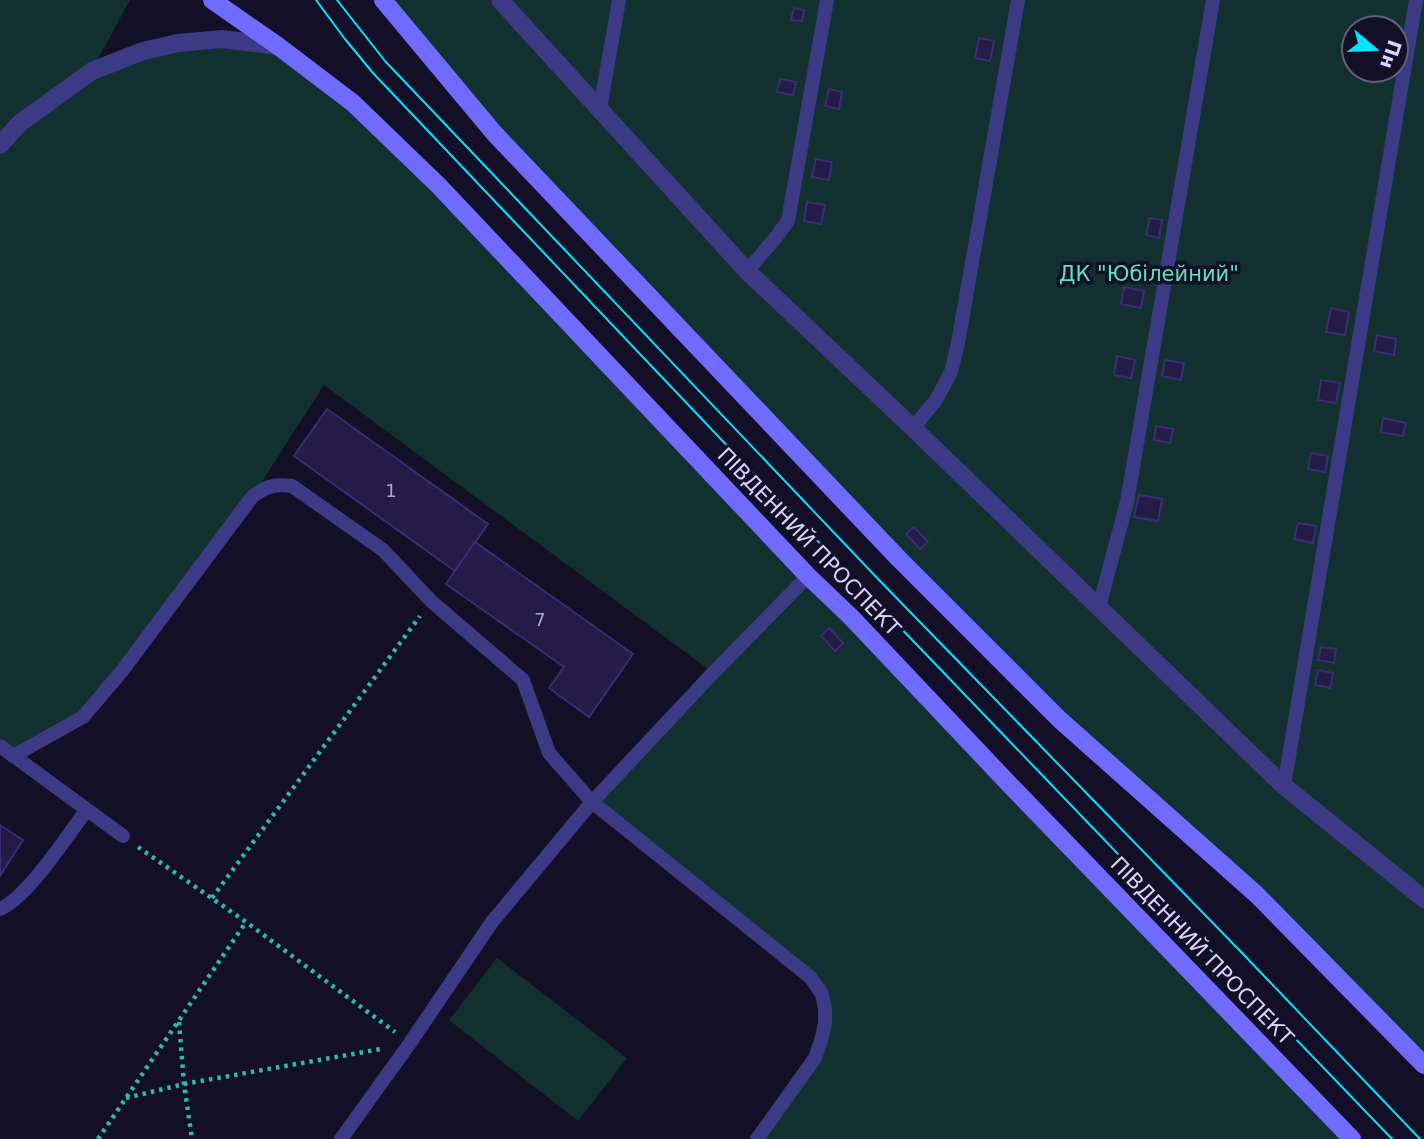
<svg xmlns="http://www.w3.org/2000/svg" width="1424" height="1139" viewBox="0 0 1424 1139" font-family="'DejaVu Sans',sans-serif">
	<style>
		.green { fill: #12302f; fill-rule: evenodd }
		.building { fill: #241b47; stroke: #3b2d73; stroke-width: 2 }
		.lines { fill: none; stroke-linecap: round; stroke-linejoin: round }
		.path { stroke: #2fb8b0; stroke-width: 4.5; stroke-dasharray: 3.5 5; stroke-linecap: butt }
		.lane { stroke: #3d3a85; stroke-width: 14 }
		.street { stroke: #3d3a85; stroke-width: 18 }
		.secondary { stroke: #6f6bff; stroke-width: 18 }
		.tram { stroke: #00e5ff; stroke-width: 2 }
		.labels { text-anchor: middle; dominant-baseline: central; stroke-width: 7; stroke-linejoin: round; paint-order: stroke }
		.number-label { font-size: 18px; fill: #aca6d1 }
		.park-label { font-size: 21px; fill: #5fe0c0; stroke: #130f26 }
		.street-label { font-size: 21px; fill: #d9d4ff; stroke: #130f26 }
	</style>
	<rect width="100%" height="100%" fill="#130f26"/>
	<g class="green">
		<polygon points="0,0 130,0 92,70 143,51 278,46 353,103 1349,1139 757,1139 815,1058 822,994 592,802 712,672 324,385 252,497 83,717 13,756 0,746"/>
		<path d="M383 0H1424V1065L899 559ZM1354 28H1396V70H1354Z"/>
		<polygon points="497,958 627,1058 578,1121 449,1020"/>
	</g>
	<g class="building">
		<polygon points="794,8 804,10 802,21 791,20"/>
		<polygon points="979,38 994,41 990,61 975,58"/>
		<polygon points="780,79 796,82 793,95 777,92"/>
		<polygon points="829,89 842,92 839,109 825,106"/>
		<polygon points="816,159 832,162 829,180 812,177"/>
		<polygon points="807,202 825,205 821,224 804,221"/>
		<polygon points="1150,218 1162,220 1159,238 1146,235"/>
		<polygon points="1124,287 1144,291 1141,308 1121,304"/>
		<polygon points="1331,308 1349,312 1345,335 1326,332"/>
		<polygon points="1377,335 1396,339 1394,355 1374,351"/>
		<polygon points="1117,356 1135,360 1131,378 1114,375"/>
		<polygon points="1165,360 1184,363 1181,380 1162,376"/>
		<polygon points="1321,380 1340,383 1336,403 1318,400"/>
		<polygon points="327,409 488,524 455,571 294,456"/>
		<polygon points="1383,418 1406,423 1403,436 1381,432"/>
		<polygon points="1156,426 1173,429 1170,443 1154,440"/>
		<polygon points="1311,453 1328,456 1325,472 1308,469"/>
		<polygon points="1139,495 1162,499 1158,521 1134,517"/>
		<polygon points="1298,523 1316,526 1313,543 1294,539"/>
		<polygon points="914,527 928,542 920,549 906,534"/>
		<polygon points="475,542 633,654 589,717 549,688 564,667 446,584"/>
		<polygon points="829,628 843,643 835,651 821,636"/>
		<polygon points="1321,647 1336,649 1334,663 1318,660"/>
		<polygon points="1318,670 1333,673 1330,688 1315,685"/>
		<polygon points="0,825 23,840 0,876"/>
	</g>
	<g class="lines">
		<g class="path">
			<polyline points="138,847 246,922 395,1032"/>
			<polyline points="212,898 420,616"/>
			<polyline points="179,1022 184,1084 192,1139"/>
			<polyline points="126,1098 184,1084 381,1049"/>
			<polyline points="98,1139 246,922"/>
		</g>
		<g class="lane">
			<polyline points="600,109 619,0"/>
			<polyline points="747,271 773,241 788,221 827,0"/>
			<polyline points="913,428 936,400 951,372 958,343 1018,0"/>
			<polyline points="1099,607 1127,502 1213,0"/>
			<polyline points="0,746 123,836"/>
			<path d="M13 756 83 717 122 671 252 497C265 486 275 484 292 486L383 550 431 601 523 680 549 753 592 802 810 977 822 994 825 1009V1023L822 1037 815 1058 757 1139"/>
			<polyline points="1284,786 1416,0"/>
			<path d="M0 909C28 897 66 837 86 811"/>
			<polyline points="341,1139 410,1043 492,922 592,802 713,673 808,576"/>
		</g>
		<g class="street">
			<polyline points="500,0 747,271 913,428 1284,786 1424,899"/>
			<polyline points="0,145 20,123 92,71 143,51 178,43 222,39 278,46"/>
		</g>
		<g class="secondary">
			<polyline points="212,0 278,46 353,103 438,185 808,576 851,617 1010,785 1352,1139"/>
			<polyline points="383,0 494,133 899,559 1059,719 1257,895 1424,1065"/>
		</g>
		<g class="tram">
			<polyline points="316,0 345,39 373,73 869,595 1392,1139"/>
			<polyline points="337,0 385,61 881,582 1246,957 1420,1139"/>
		</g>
	</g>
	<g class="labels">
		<g class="number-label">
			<text x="391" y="490">1</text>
			<text x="540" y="619">7</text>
		</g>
		<g class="park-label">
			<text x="1149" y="274">ДК "Юбілейний"</text>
		</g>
		<g class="street-label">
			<text transform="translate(809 542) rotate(46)">ПІВДЕННИЙ ПРОСПЕКТ</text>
			<text transform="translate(1202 951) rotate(46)">ПІВДЕННИЙ ПРОСПЕКТ</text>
		</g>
	</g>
	<g transform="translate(1375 49) rotate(109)"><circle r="33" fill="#130f26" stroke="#625e7d" stroke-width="2"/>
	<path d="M0-5L12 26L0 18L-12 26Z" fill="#00e5ff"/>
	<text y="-10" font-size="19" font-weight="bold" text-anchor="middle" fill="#d9d4ff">Пн</text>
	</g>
</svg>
